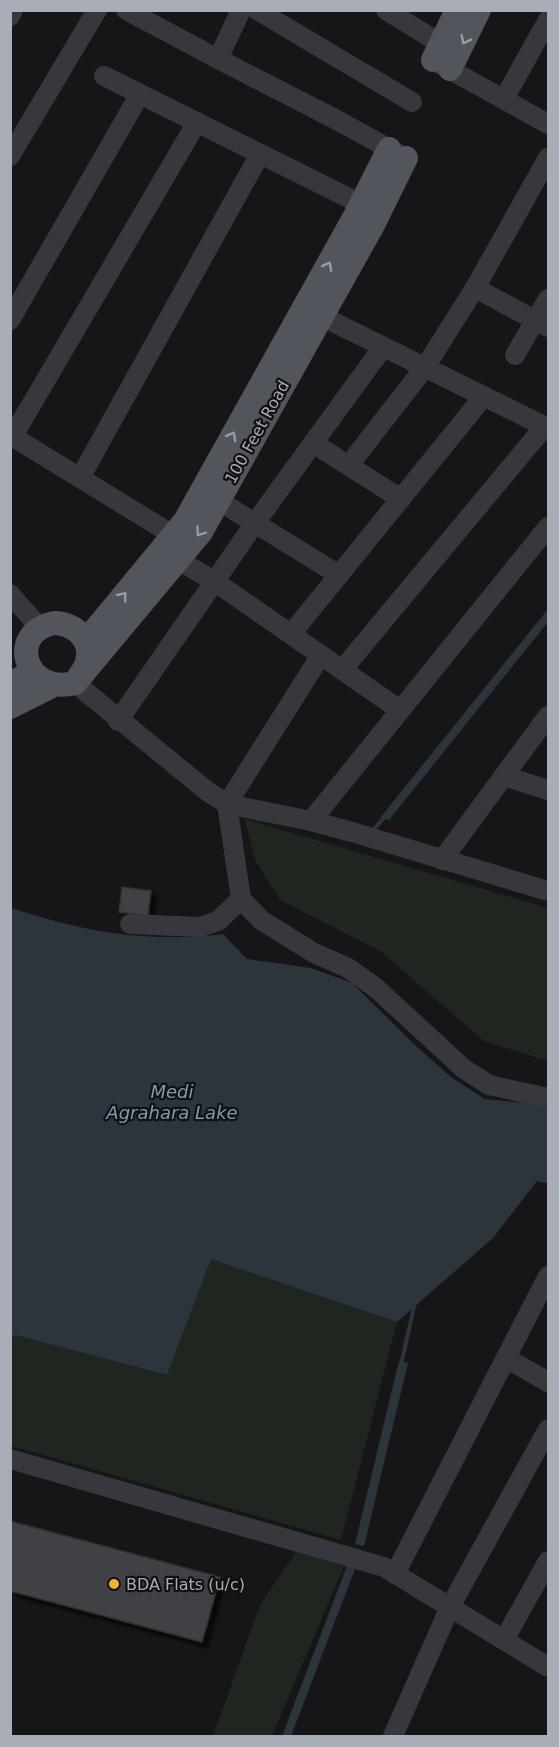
<svg xmlns="http://www.w3.org/2000/svg" width="559" height="1747" viewBox="0 0 559 1747" font-family="'DejaVu Sans',sans-serif">
	<style>
		.green { fill: #1e261f }
		.water { fill: #2c353c }
		.lines { fill: none; stroke-linecap: round; stroke-linejoin: round }
		.stream { stroke: #2c353c; stroke-width: 4 }
		.building { fill: #404145; stroke: #303034; stroke-width: 1.5; filter: url(#shadow) }
		.minor { stroke: #37383d; stroke-width: 20 }
		.major { stroke: #53555c; stroke-width: 24 }
		.oneway { stroke: #979ba6 }
		.poi-dot { fill: #f2b134; stroke: #111113; stroke-width: 2 }
		.labels { text-anchor: middle; dominant-baseline: central; stroke-width: 4.5; stroke-linejoin: round; paint-order: stroke }
		.street-label { font-size: 16px; fill: #a8adb8; stroke: #111113 }
		.poi-label { font-size: 16px; fill: #a8adb8; stroke: #111113; text-anchor: start }
		.water-label { font-size: 18px; font-style: italic; fill: #7f9bb3; stroke: #111113 }
	</style>
	<defs>
		<filter id="shadow"><feDropShadow dx="5.5" dy="5.5" stdDeviation="1.5" flood-color="#0009"/></filter>
	</defs>
	<rect width="100%" height="100%" fill="#161618"/>
	<g class="green">
		<polygon points="245,819 548,908 548,1061 484,1041 380,951 280,900 255,860"/>
		<polygon points="211,1258 397,1322 341,1540 11,1446 10,1339 15,1335 167,1375"/>
		<polygon points="296,1552 344,1566 272,1736 213,1736 260,1605"/>
	</g>
	<g class="water">
		<polygon points="548,609 548,622 389,820 380,818"/>
		<path d="M11 908C86 932 144 943 223 934L247 959 311 968 352 983 416 1046 451 1077 485 1099 548 1105V1180L540 1177 493 1238 397 1322 211 1259 167 1375 15 1335 11 1339Z"/>
		<polygon points="399,1361 408,1363 364,1546 355,1544"/>
		<polygon points="347,1566 355,1569 291,1736 282,1736"/>
	</g>
	<g class="lines">
		<g class="stream">
			<polyline points="371,833 386,815"/>
			<polyline points="535,1179 548,1181"/>
			<polyline points="401,1365 415,1302"/>
		</g>
	</g>
	<g class="building">
		<polygon points="122,887 151,891 148,916 119,912"/>
		<polygon points="10,1521 220,1577 202,1642 10,1591"/>
	</g>
	<g class="lines">
		<g class="minor">
			<polyline points="126,10 218,59 241,10"/>
			<polyline points="257,10 412,102"/>
			<polyline points="386,10 441,44"/>
			<polyline points="10,16 13,10"/>
			<polyline points="218,59 337,120 402,156"/>
			<polyline points="438,63 548,124"/>
			<polyline points="104,76 361,204"/>
			<polyline points="504,99 548,20"/>
			<polyline points="10,156 97,10"/>
			<polyline points="475,288 548,158"/>
			<polyline points="309,310 548,428"/>
			<polyline points="10,320 140,94"/>
			<polyline points="515,355 548,299"/>
			<polyline points="10,435 173,535"/>
			<polyline points="13,436 197,122"/>
			<polyline points="313,443 401,499"/>
			<polyline points="349,465 425,367 475,288 548,327"/>
			<polyline points="80,478 260,154"/>
			<polyline points="219,501 339,575"/>
			<polyline points="178,560 214,581 400,710"/>
			<polyline points="10,594 40,628"/>
			<polyline points="291,634 484,396"/>
			<polyline points="321,655 227,804 311,821 352,832 548,891"/>
			<polyline points="342,670 545,426"/>
			<polyline points="75,683 207,791 227,804 241,899 261,920 314,953 348,968 376,988 464,1069 489,1085 548,1098"/>
			<polyline points="118,721 255,523 383,347"/>
			<polyline points="504,776 548,790"/>
			<polyline points="311,821 548,527"/>
			<polyline points="442,860 548,716"/>
			<polyline points="130,924 200,927 218,921 241,899"/>
			<polyline points="506,1358 548,1382"/>
			<polyline points="10,1459 384,1567 548,1667"/>
			<polyline points="395,1574 548,1276"/>
			<polyline points="504,1640 548,1561"/>
			<polyline points="393,1736 450,1607 548,1429"/>
		</g>
		<g class="major">
			<polyline points="433,60 457,10"/>
			<polyline points="450,69 479,10"/>
			<path d="M55 623C75 624 93 640 87 662 85 670 79 676 75 683 24 696 6 631 55 623Z"/>
			<polyline points="86,641 185,521 355,216 389,149"/>
			<polyline points="75,683 201,532 373,225 406,158"/>
			<polyline points="10,684 32,672"/>
			<polyline points="10,707 54,685"/>
		</g>
	</g>
	<defs><path id="oneway-chevron" d="M-2-3.5L2.5 0L-2 3.5" fill="none" stroke-width="1.6" stroke-linecap="round" stroke-linejoin="round" transform="scale(1.5)"/></defs>
	<g class="oneway">
		<use href="#oneway-chevron" transform="translate(465 40) rotate(116)"/>
		<use href="#oneway-chevron" transform="translate(328 266) rotate(-61)"/>
		<use href="#oneway-chevron" transform="translate(232 436) rotate(-61)"/>
		<use href="#oneway-chevron" transform="translate(200 532) rotate(125)"/>
		<use href="#oneway-chevron" transform="translate(123 596) rotate(-51)"/>
	</g>
	<circle class="poi-dot" cx="114" cy="1584" r="6"/>
	<g class="labels">
		<g class="street-label">
			<text transform="translate(257 432) rotate(-61)">100 Feet Road</text>
		</g>
		<g class="poi-label">
			<text x="126" y="1584">BDA Flats (u/c)</text>
		</g>
		<g class="water-label">
			<text x="172" y="1091">Medi<tspan x="172" dy="21">Agrahara Lake</tspan></text>
		</g>
	</g>
	<rect width="559" height="1747" fill="none" stroke="#a8adb8" stroke-width="24"/>
</svg>
